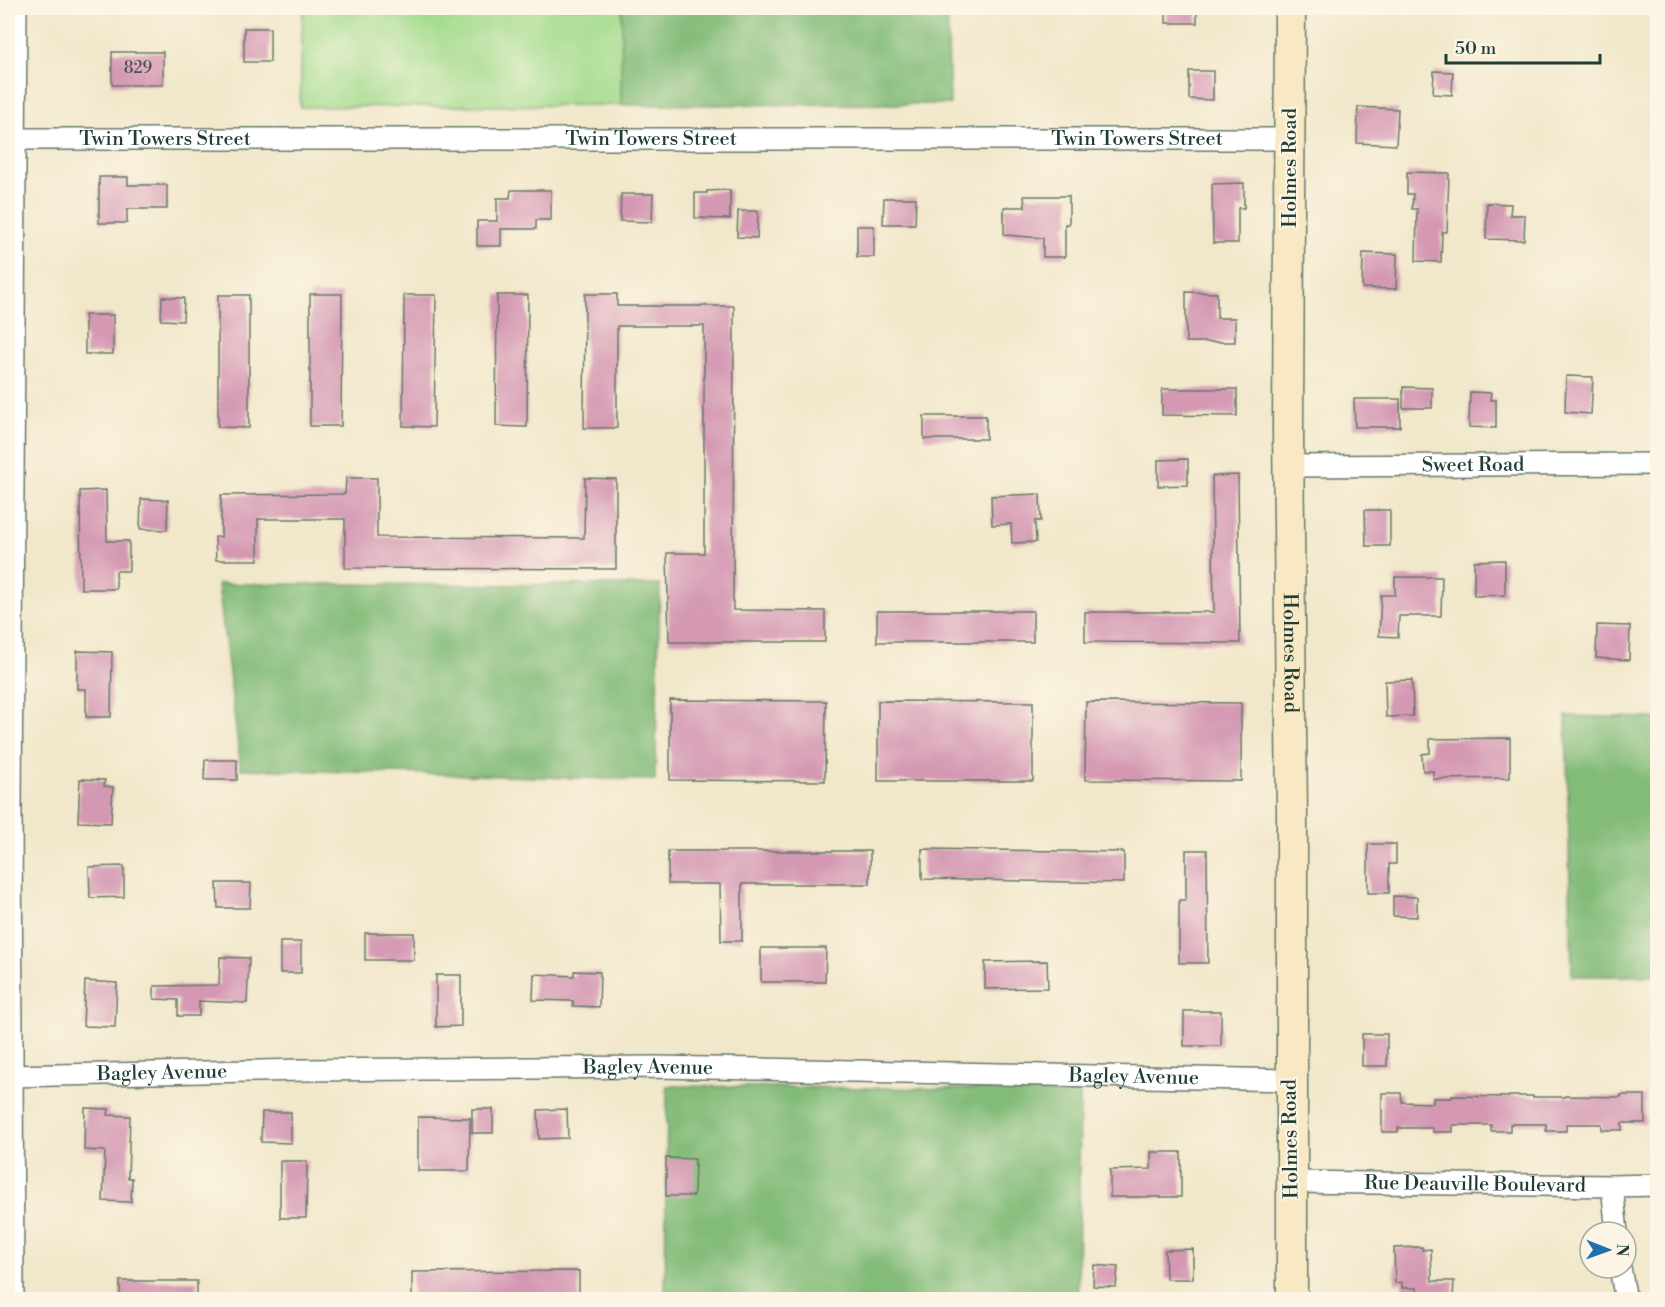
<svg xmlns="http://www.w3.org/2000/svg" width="1665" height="1307" viewBox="0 0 1665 1307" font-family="'Libre Bodoni',serif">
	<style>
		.green { fill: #a4dc8e; stroke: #628c61; stroke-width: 1.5 }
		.forest { fill: #83bc79; stroke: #517c56; stroke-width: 1.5 }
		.building { fill: #d498b3 }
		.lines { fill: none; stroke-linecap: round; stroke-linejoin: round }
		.minor-casing { stroke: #687868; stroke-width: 24 }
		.tertiary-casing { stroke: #687868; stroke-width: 30 }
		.secondary-casing { stroke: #687868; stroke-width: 33 }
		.minor { stroke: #fff; stroke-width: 21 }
		.tertiary { stroke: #fff; stroke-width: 27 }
		.secondary { stroke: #f8e8c3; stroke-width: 30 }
		.labels { text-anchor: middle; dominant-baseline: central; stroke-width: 4.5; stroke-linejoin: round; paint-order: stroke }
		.number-label { font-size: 16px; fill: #4c5454 }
		.street-label { font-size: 20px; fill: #1f3d34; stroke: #fcf5e5 }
	</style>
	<rect width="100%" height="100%" fill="#fcf5e5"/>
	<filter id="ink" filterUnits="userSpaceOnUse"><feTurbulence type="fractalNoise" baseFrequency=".0167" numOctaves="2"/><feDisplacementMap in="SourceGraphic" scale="12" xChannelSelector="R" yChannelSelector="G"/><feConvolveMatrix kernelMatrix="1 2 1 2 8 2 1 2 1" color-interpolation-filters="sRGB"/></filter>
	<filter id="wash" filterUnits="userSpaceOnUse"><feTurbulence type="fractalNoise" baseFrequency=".008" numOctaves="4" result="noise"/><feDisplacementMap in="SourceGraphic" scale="24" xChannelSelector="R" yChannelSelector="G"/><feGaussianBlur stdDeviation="1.35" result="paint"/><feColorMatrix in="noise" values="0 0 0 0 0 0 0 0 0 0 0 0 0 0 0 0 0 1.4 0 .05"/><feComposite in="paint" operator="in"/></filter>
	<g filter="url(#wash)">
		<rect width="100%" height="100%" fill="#f1e7ca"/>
		<polygon class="green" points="303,8 622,8 621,105 300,107"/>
		<g class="forest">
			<polygon points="622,8 947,8 950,104 621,105"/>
			<polygon points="218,584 660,585 655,780 241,769"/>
			<polygon points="1566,716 1657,718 1657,976 1572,976"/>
			<polygon points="667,1086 1080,1090 1078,1299 665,1300"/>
		</g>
		<g id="blocks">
			<g class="building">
				<rect x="1166" y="8" width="31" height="15"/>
				<rect x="244" y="28" width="26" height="34"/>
				<rect x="112" y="52" width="51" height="33"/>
				<polygon points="1189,71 1213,71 1213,100 1189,99"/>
				<polygon points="1434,71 1453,72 1452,95 1433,94"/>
				<polygon points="1358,107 1398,109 1396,145 1357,143"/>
				<polygon points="1407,172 1449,173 1447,232 1442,232 1441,262 1416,261 1417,209 1412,209 1413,194 1407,194"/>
				<polygon points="99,177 128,177 128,185 167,185 167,209 127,209 127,223 99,223"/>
				<polygon points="1244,183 1244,208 1238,208 1238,243 1213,243 1212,184"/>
				<polygon points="511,190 551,190 551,220 536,220 536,229 501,229 501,246 477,246 477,221 497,221 497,198 510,198"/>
				<polygon points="730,190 730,219 695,218 695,193 707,193 707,191"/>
				<polygon points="621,194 653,194 652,222 620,221"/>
				<polygon points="1024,196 1069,196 1069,224 1065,224 1065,257 1043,257 1043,238 1004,235 1004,207 1025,207"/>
				<polygon points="884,198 916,198 915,224 883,224"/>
				<polygon points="1487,203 1511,204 1510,215 1525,215 1524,240 1486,239"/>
				<polygon points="738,211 758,211 757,238 737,237"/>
				<rect x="857" y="226" width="17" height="31"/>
				<polygon points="1363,253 1397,254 1396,289 1362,288"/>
				<polygon points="1186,292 1217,293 1217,318 1235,318 1235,342 1186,342"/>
				<polygon points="310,294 342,294 341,426 310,426"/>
				<polygon points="585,294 617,294 617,306 734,306 733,610 825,611 825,642 669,642 667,553 704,553 704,326 617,326 617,428 584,428"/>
				<polygon points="218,295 249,295 249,428 218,427"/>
				<polygon points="404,295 436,295 434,427 403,426"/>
				<polygon points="497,295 528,295 527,427 496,426"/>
				<polygon points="162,297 184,298 183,321 161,320"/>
				<rect x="85" y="315" width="28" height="39"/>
				<polygon points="1566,376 1593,377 1591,414 1565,412"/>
				<polygon points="1403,387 1432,388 1432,408 1403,408"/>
				<polygon points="1162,389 1237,389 1237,416 1162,415"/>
				<polygon points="1470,392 1491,393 1490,400 1496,400 1496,428 1469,427"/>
				<polygon points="1354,399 1400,399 1400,427 1355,427"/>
				<rect x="924" y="416" width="62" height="23"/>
				<polygon points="1188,459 1188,485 1158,486 1158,460"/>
				<polygon points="1238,475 1240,643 1085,642 1085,612 1214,612 1212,476"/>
				<polygon points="346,478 377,478 377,537 584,538 585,478 616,479 616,569 345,568 345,519 258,519 258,560 216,560 215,537 221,537 221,495 345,494"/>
				<polygon points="106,490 107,541 129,541 129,571 116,571 116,589 81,589 80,491"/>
				<polygon points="1040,494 1041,521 1035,521 1036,542 1012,543 1011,524 992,525 991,496"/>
				<polygon points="141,499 168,500 167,530 140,529"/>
				<polygon points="1365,510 1390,510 1390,546 1366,546"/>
				<polygon points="1505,560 1505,595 1474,596 1474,561"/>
				<polygon points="1395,577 1442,577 1441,616 1399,616 1398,637 1379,636 1381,595 1395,595"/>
				<rect x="877" y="611" width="156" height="31"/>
				<polygon points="1597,625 1630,626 1629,660 1596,658"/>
				<polygon points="77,651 112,652 111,717 86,717 86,689 77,689"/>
				<polygon points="1412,680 1413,716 1386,717 1385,681"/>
				<polygon points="670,700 826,701 825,781 670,780"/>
				<polygon points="878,701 1033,702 1033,781 878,781"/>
				<polygon points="1086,702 1241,703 1241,781 1085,780"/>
				<polygon points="1510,738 1510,778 1433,779 1433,771 1423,771 1422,754 1430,753 1430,739"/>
				<polygon points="205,760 237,760 237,780 204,780"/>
				<polygon points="80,779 105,780 104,786 113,787 111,823 78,822"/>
				<polygon points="1368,844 1396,844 1396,864 1389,864 1389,893 1368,893"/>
				<polygon points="922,849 1124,852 1124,883 922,879"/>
				<polygon points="1186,850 1207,850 1208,963 1179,963 1179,900 1186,900"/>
				<polygon points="668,851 870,851 870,884 742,884 742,941 721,941 720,884 668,884"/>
				<polygon points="124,866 124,897 90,898 89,867"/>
				<polygon points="217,883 251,883 250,908 218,908"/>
				<polygon points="1393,896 1417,897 1417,917 1393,916"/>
				<rect x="365" y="933" width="49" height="27"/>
				<rect x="280" y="942" width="21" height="31"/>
				<polygon points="761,948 826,948 825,982 761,982"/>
				<polygon points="220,957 249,958 247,1003 199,1001 199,1016 178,1016 178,1000 154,999 154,986 219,985"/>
				<polygon points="1047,961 1048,988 985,989 985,962"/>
				<polygon points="574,971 600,972 599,1007 573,1006 573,1001 533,1000 534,974 574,976"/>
				<polygon points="436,975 461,975 461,1026 436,1027"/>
				<polygon points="85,981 117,983 115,1027 83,1026"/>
				<rect x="1184" y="1011" width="37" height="35"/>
				<rect x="1362" y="1034" width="25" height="32"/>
				<polygon points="1382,1093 1401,1093 1402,1102 1433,1103 1433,1098 1452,1098 1452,1096 1509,1097 1509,1096 1533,1096 1533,1097 1565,1097 1565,1096 1621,1097 1621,1095 1645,1095 1645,1123 1622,1123 1622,1130 1602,1130 1602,1124 1566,1124 1566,1131 1546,1131 1546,1124 1510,1124 1510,1131 1491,1131 1491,1125 1453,1125 1453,1132 1433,1132 1433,1128 1398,1128 1398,1132 1382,1132"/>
				<polygon points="85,1108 109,1109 108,1115 130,1116 128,1178 132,1178 131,1202 103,1201 105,1151 84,1150"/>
				<rect x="472" y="1109" width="21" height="24"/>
				<polygon points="567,1109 568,1138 539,1139 538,1110"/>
				<polygon points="262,1112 291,1112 291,1143 261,1142"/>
				<polygon points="418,1117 470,1118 469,1171 418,1171"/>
				<polygon points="1151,1152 1181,1152 1181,1197 1110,1197 1110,1170 1151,1169"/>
				<polygon points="666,1158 695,1159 694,1196 666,1196"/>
				<polygon points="280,1161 307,1161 306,1218 280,1218"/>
				<polygon points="1422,1247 1422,1250 1431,1249 1432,1281 1454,1281 1453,1299 1417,1299 1417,1288 1402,1288 1402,1282 1395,1283 1394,1248"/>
				<polygon points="1193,1249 1193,1279 1166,1279 1165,1250"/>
				<polygon points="1094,1265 1118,1267 1116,1287 1093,1286"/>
				<polygon points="579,1271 579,1299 412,1299 412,1272"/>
				<rect x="120" y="1281" width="77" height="18"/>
			</g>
		</g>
	</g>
	<g filter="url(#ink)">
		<use href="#blocks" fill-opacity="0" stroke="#687868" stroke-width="1.5"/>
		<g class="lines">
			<defs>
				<g id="minor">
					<path id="s1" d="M11 139H1291"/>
					<path id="s2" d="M1289 466 1658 464"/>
					<path id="s3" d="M8 1076 304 1070 657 1067 1290 1080"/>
					<path id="s4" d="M1292 1182 1612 1186 1658 1185"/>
					<polyline points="1612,1186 1617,1232"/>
					<polyline points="1620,1268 1626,1300"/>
				</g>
				<polyline id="tertiary" points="10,1300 8,807 13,8"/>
				<g id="secondary">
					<path id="s5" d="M1290 8 1288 430 1292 816V1300"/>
				</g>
			</defs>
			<use href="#minor" class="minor-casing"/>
			<use href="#tertiary" class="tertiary-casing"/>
			<use href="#secondary" class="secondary-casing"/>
			<use href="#minor" class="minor"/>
			<use href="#tertiary" class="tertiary"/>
			<use href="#secondary" class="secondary"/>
		</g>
	</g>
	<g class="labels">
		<g class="number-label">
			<text x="138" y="68">829</text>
		</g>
		<g class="street-label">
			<text stroke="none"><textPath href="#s1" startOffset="154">Twin Towers Street</textPath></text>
			<text stroke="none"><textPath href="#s1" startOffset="1126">Twin Towers Street</textPath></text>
			<text stroke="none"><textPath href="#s1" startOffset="640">Twin Towers Street</textPath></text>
			<text transform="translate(1290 168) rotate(-90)">Holmes Road</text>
			<text stroke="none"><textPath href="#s2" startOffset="184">Sweet Road</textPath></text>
			<text stroke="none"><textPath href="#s5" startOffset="645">Holmes Road</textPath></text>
			<text stroke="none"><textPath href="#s3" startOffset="640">Bagley Avenue</textPath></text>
			<text stroke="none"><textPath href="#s3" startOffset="154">Bagley Avenue</textPath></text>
			<text stroke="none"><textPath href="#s3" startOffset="1126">Bagley Avenue</textPath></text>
			<text transform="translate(1291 1139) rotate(-91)">Holmes Road</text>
			<text stroke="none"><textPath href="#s4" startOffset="183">Rue Deauville Boulevard</textPath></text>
		</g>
	</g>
	<rect width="1665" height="1307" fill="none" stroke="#fcf5e5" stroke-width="30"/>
	<g transform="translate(1608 1250) rotate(91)"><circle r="28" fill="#fcf5e5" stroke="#a4ab9e" stroke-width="1.5"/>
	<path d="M0-4.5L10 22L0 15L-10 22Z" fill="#1f6fb2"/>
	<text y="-9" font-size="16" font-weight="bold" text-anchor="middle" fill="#1f3d34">N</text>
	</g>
	<path d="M1446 54v9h154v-9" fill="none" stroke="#1f3d34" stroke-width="3"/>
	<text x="1455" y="54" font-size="18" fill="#1f3d34" stroke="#fcf5e5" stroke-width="4.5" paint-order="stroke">50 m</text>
</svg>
